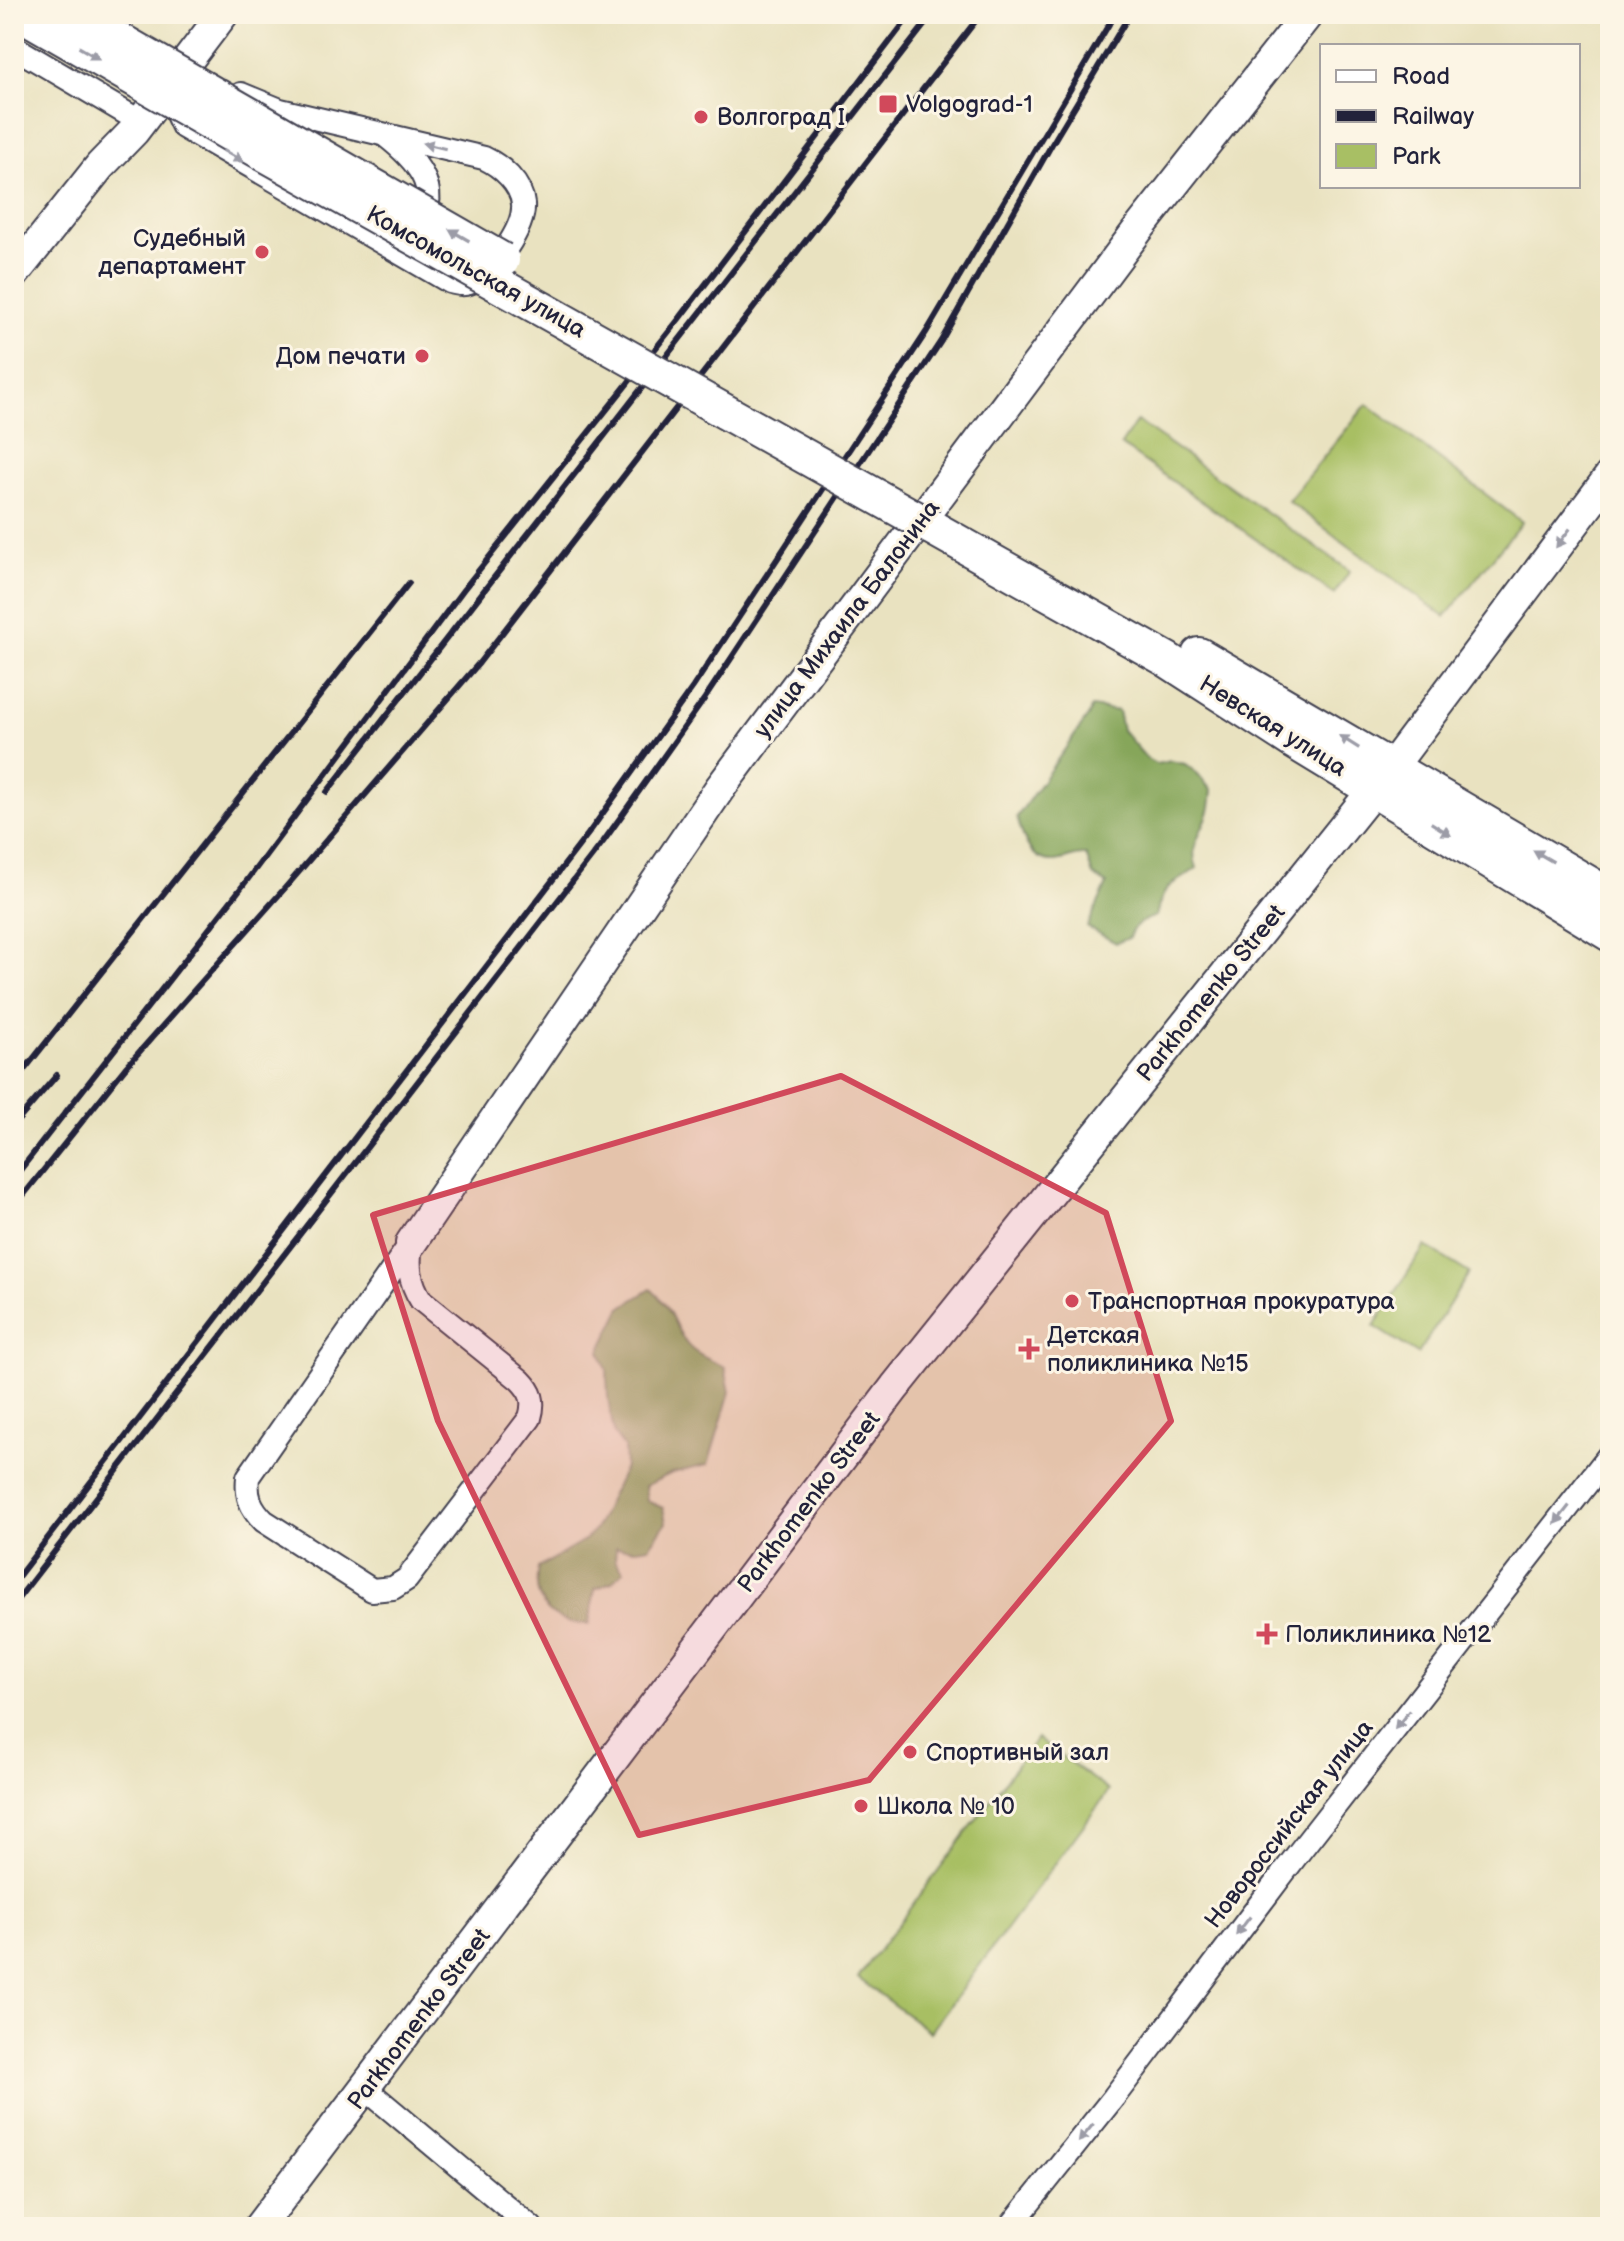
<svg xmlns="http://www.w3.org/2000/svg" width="1624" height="2241" viewBox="0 0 1624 2241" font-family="'Balsamiq Sans',sans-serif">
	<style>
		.green { fill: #a8bf64; stroke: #657050; stroke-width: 2 }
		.forest { fill: #86a65a; stroke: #54644a; stroke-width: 2 }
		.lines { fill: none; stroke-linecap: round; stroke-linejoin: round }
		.street-casing { stroke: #403f4f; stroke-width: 26 }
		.secondary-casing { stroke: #403f4f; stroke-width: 34 }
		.primary-casing { stroke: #403f4f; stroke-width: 38 }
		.street { stroke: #fff; stroke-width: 22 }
		.secondary { stroke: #fff; stroke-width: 30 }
		.primary { stroke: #fff; stroke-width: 34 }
		.rail { stroke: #22223b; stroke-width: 6 }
		.primary-bridge-casing { stroke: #403f4f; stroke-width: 38; stroke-linecap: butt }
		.primary-bridge { stroke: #fff; stroke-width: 34 }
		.oneway { fill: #9c9ca7 }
		.marked { fill: #d1495b; fill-opacity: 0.2; stroke: #d1495b; stroke-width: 6; stroke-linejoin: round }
		.poi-dot { fill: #d1495b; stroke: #fcf5e5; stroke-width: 3 }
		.labels { text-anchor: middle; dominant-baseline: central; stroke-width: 6; stroke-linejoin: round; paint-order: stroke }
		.poi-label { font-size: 24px; fill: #22223b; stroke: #fcf5e5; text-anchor: start }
		.street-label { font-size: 24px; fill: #22223b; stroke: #fcf5e5 }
	</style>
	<rect width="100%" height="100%" fill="#fcf5e5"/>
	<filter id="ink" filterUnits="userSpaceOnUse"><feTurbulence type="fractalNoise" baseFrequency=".0125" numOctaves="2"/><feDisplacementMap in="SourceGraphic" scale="16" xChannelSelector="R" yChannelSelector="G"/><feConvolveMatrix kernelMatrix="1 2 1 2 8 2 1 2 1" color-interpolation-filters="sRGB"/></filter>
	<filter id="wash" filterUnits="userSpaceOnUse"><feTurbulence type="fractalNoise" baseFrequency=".006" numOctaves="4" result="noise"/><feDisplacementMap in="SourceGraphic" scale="32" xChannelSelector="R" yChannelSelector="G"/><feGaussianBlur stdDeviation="1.8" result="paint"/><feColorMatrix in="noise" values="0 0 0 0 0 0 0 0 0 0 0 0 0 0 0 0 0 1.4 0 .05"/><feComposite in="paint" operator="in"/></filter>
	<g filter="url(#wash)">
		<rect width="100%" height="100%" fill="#e9e2c0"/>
		<g class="green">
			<polygon points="1367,404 1522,522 1445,617 1288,501"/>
			<polygon points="1137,421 1350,571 1334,594 1121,445"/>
			<polygon points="1425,1246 1469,1273 1418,1354 1374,1326"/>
			<polygon points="1037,1738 1109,1791 930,2032 858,1978"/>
		</g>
		<g class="forest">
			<path d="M1091 707 1118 711 1122 730 1147 759 1156 764 1171 761 1185 764 1198 774 1212 791C1211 797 1211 805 1209 811 1203 831 1188 846 1197 868 1172 887 1165 880 1156 916 1143 921 1133 924 1129 938L1116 943 1087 927 1107 884 1093 875 1086 855C1074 854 1066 860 1055 861 1030 863 1022 836 1017 817L1089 715Z"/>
			<path d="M651 1289C673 1309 671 1321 686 1343 695 1355 712 1361 725 1367L730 1392 708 1465 672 1473 645 1486 647 1501 663 1508 666 1523 649 1547 636 1549 616 1547 615 1560 624 1571 612 1582 595 1589 589 1624C553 1624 531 1605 538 1568L579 1544 595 1530 625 1467 624 1447 614 1434 608 1398 607 1370 600 1351 622 1307Z"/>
		</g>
	</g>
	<g filter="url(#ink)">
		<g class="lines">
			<defs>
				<g id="street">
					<polyline points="14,47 141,122"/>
					<path d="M170 100 183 127 450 282C458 284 466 286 474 281 494 270 525 228 523 204 521 183 501 166 484 158L280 110 241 94"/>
					<path d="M386 136C414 158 443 188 420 223"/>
					<path d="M411 1243C408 1265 409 1281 421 1300L520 1380C532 1392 535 1401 530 1418L407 1579 393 1588 372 1590 264 1521C250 1507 246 1496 248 1477Z"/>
					<polyline points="366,2089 531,2227"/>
					<polyline points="1010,2227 1114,2097 1300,1851 1610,1454"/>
				</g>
				<g id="secondary">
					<polyline points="14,274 100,166 134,131 223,14"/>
					<polyline points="411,1243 720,788 1137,231 1308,14"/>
					<polyline points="259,2227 895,1387 1391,768 1610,476"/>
				</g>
				<g id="primary">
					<polyline points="931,527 1166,659 1293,741 1610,934"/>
					<polyline points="1199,655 1610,896"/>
				</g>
			</defs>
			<use href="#street" class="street-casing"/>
			<use href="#secondary" class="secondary-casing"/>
			<use href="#primary" class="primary-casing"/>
			<use href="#street" class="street"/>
			<use href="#secondary" class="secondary"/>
			<use href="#primary" class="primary"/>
			<g class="rail">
				<polyline points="327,792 933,14"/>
				<polyline points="14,1083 409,583"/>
				<polyline points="14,1125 57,1075"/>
				<polyline points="14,1178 248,879 463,590 679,319 911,14"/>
				<polyline points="14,1207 125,1068 285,888 479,663 981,14"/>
				<polyline points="14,1582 588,834 693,687 927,331 1115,14"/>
				<polyline points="14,1604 603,842 705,698 941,341 1052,144 1130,14"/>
			</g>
			<defs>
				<g id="primary-bridge">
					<polyline points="22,14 258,150 931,527"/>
					<polyline points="74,14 502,260"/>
				</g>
			</defs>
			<use href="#primary-bridge" class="primary-bridge-casing"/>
			<use href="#primary-bridge" class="primary-bridge"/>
		</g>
		<defs><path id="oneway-solid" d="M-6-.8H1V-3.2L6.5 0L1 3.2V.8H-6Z" transform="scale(2)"/></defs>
		<g class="oneway">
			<use href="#oneway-solid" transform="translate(89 53) rotate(30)"/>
			<use href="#oneway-solid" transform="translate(434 146) rotate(-167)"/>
			<use href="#oneway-solid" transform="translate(233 156) rotate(30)"/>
			<use href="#oneway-solid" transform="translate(459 235) rotate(-150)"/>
			<use href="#oneway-solid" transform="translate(1563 538) rotate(127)"/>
			<use href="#oneway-solid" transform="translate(1349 742) rotate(-148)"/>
			<use href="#oneway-solid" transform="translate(1441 829) rotate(32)"/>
			<use href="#oneway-solid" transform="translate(1543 856) rotate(-150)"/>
			<use href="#oneway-solid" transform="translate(1562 1515) rotate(128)"/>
			<use href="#oneway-solid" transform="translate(1402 1720) rotate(128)"/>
			<use href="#oneway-solid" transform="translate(1243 1926) rotate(127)"/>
			<use href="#oneway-solid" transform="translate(1086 2133) rotate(129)"/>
		</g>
	</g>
	<path class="marked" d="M841 1076 1106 1213 1171 1421 869 1780 639 1835 438 1421 373 1215Z"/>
	<g class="poi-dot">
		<rect x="878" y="94" width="20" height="20" rx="4"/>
		<circle cx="701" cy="117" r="8"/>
		<circle cx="262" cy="252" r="8"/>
		<circle cx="422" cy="356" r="8"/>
		<circle cx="1072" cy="1301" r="8"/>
		<path d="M1025 1337h8v8h8v8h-8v8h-8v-8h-8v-8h8z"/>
		<path d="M1263 1622h8v8h8v8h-8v8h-8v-8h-8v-8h8z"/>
		<circle cx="910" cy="1752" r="8"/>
		<circle cx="861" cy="1806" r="8"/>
	</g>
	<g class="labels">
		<g class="poi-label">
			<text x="906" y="104">Volgograd-1</text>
			<text x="717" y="117">Волгоград I</text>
			<text x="246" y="238" text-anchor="end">Судебный<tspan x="246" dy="28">департамент</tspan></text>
			<text x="406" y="356" text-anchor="end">Дом печати</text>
			<text x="1088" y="1301">Транспортная прокуратура</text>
			<text x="1047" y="1335">Детская<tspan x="1047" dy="28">поликлиника №15</tspan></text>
			<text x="1285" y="1634">Поликлиника №12</text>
			<text x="926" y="1752">Спортивный зал</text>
			<text x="877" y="1806">Школа № 10</text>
		</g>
		<g class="street-label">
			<text transform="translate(476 272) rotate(29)">Комсомольская улица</text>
			<text transform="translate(847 619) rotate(-53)">улица Михаила Балонина</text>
			<text transform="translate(1273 726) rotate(32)">Невская улица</text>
			<text transform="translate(1211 993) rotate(-51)">Parkhomenko Street</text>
			<text transform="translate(809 1502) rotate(-53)">Parkhomenko Street</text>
			<text transform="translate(1289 1824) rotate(-52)">Новороссийская улица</text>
			<text transform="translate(419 2019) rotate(-53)">Parkhomenko Street</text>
		</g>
	</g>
	<rect width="1624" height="2241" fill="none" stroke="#fcf5e5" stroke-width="48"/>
	<rect x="1320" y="44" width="260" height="144" fill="#fcf5e5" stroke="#a5a1a1" stroke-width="2"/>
	<rect x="1336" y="70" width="40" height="12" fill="#ffffff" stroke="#a5a1a1" stroke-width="2"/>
	<text x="1392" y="84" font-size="24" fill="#22223b">Road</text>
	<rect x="1336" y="110" width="40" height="12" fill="#22223b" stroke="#a5a1a1" stroke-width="2"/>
	<text x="1392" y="124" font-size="24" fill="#22223b">Railway</text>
	<rect x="1336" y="144" width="40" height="24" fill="#a8bf64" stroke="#a5a1a1" stroke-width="2"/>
	<text x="1392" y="164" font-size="24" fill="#22223b">Park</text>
</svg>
